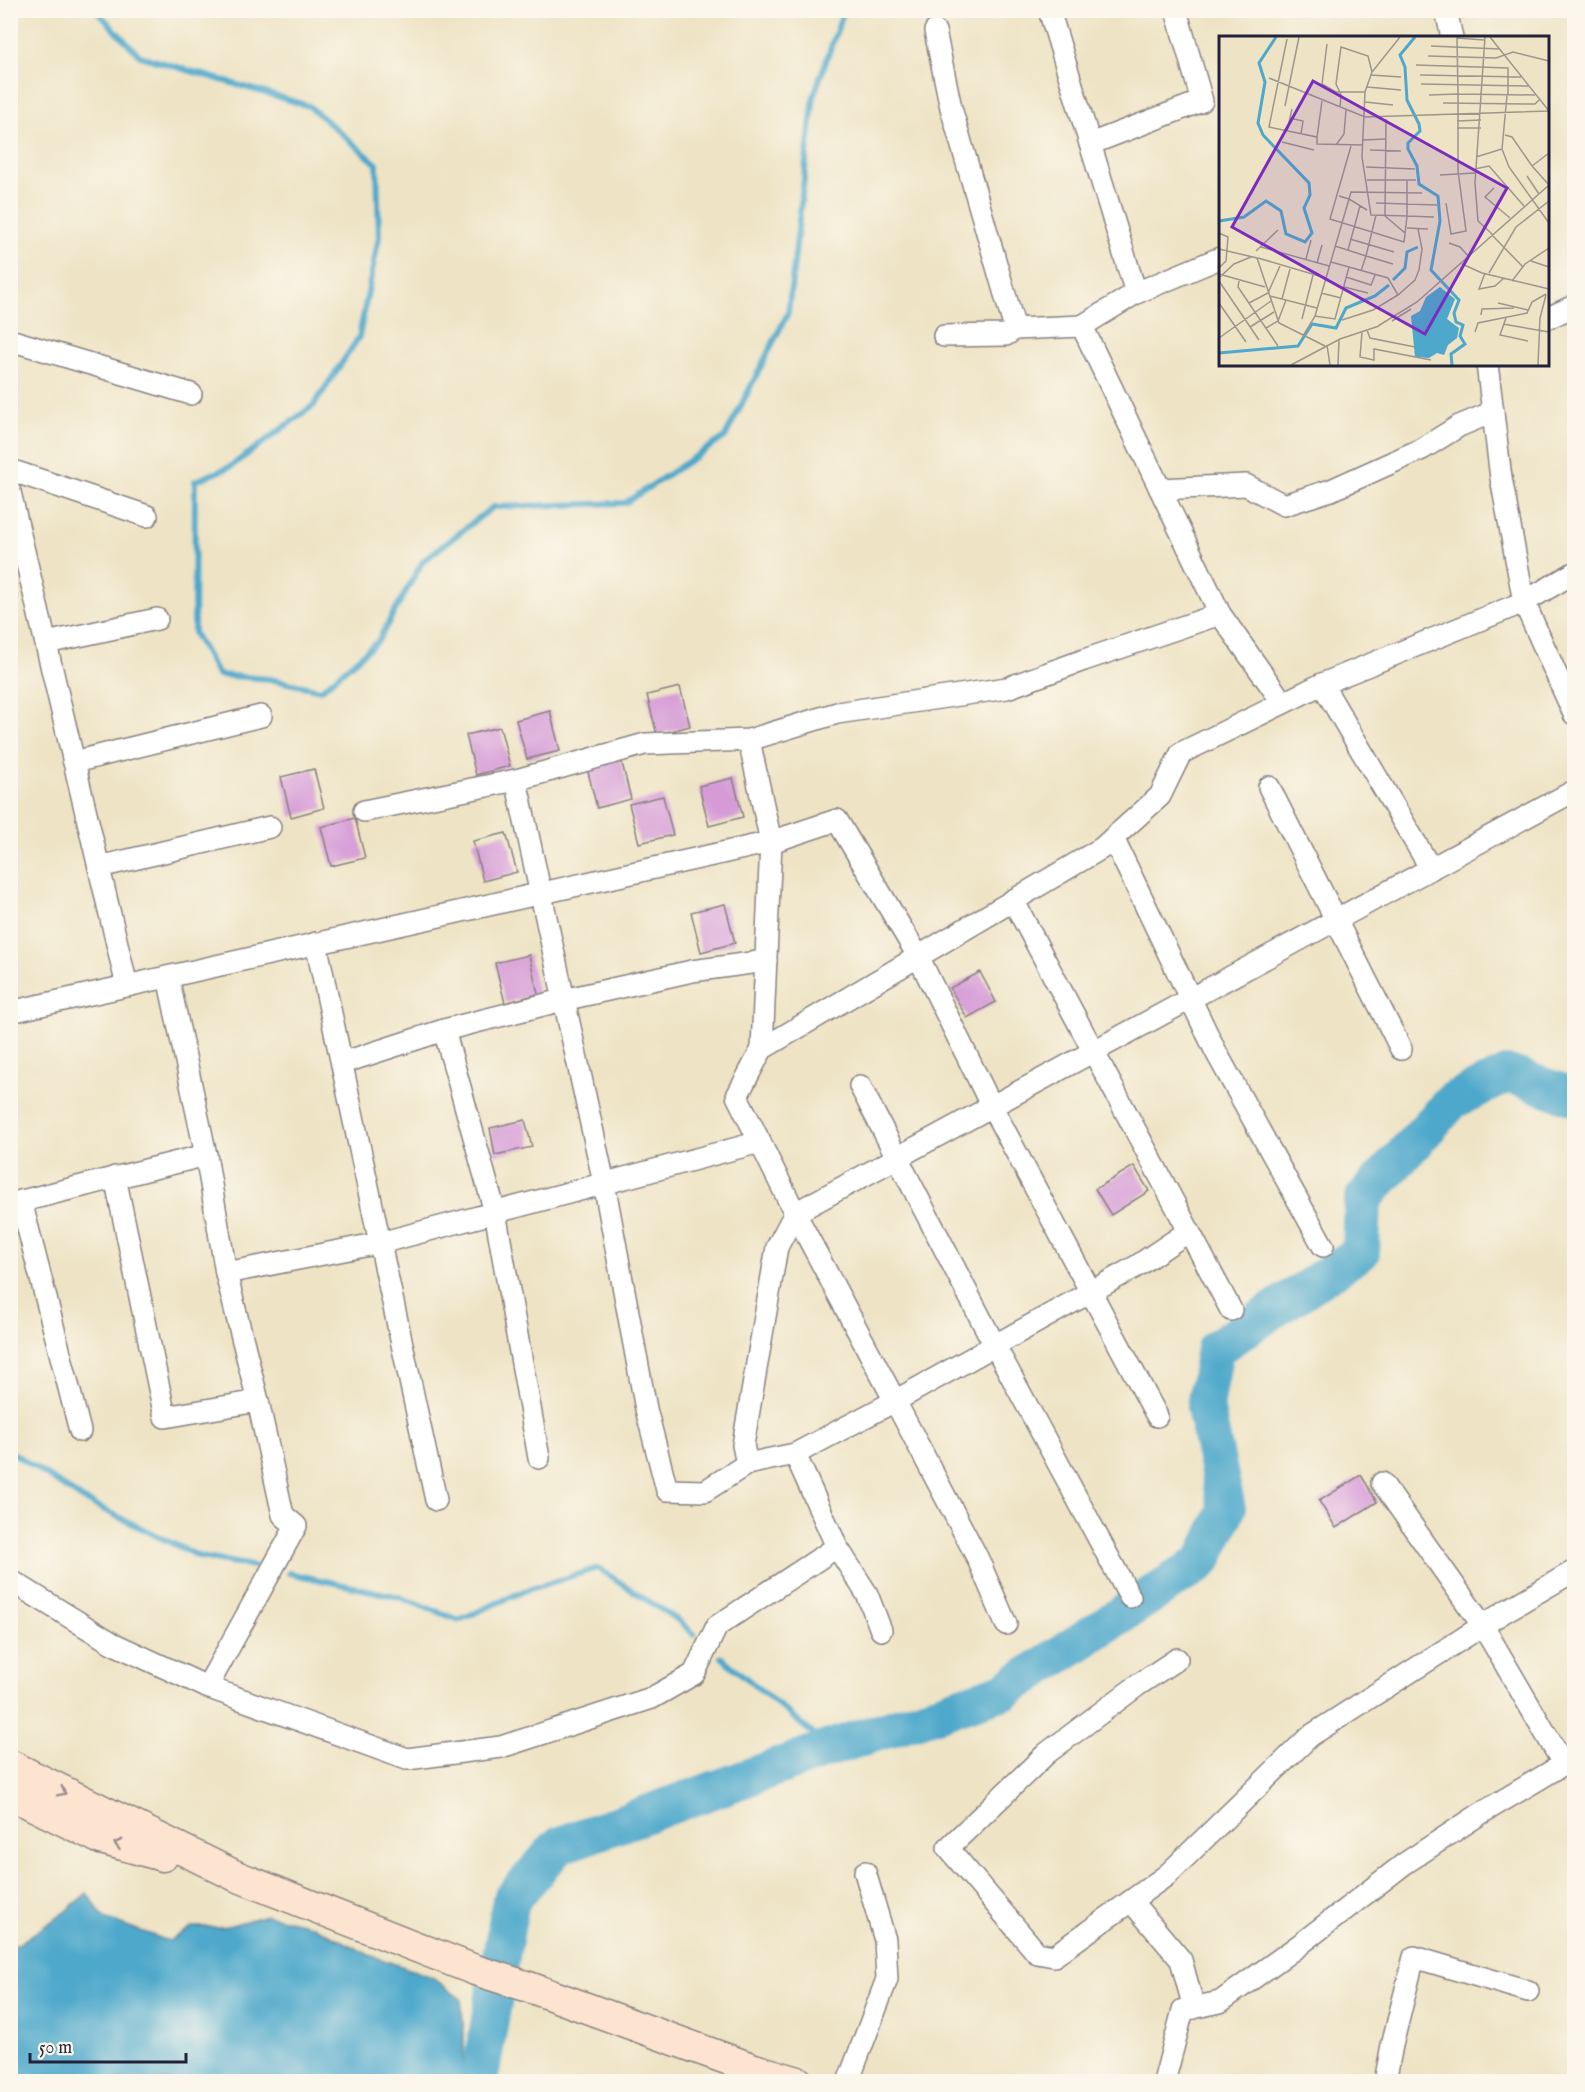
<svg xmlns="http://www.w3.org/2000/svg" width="1585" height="2092" viewBox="0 0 1585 2092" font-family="'IM FELL English',serif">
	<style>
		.water { fill: #4da8cb; stroke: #386583; stroke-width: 1.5 }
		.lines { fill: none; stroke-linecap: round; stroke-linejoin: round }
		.stream { stroke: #4da8cb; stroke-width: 6 }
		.river { stroke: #4da8cb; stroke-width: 38 }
		.building { fill: #d69bd7 }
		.street-casing { stroke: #888280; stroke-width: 24 }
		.secondary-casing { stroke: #888280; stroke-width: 33 }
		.street { stroke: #fff; stroke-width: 21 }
		.secondary { stroke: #fde4d1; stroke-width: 30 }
		.oneway { stroke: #9a8d8e }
		.inset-river { fill: none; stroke: #4da8cb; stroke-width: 3 }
		.inset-road { fill: none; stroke: #9c968d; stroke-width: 1.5 }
		.view { fill: #7b2cbf; fill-opacity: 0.15; stroke: #7b2cbf; stroke-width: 3 }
		.inset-edge { fill: none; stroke: #22223b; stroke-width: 3 }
	</style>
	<rect width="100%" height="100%" fill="#fbf7ec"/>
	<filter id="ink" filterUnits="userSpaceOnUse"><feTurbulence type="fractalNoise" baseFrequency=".0167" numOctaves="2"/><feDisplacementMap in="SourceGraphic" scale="12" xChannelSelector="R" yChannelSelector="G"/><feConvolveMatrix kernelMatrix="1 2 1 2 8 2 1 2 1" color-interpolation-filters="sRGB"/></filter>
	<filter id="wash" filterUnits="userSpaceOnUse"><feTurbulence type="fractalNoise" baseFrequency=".008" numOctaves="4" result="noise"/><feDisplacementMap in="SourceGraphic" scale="24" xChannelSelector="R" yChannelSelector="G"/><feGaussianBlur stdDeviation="1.35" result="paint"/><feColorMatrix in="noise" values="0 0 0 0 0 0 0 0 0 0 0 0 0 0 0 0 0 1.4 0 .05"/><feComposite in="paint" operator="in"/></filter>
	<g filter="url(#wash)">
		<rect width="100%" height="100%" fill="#eee3c4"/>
		<polygon class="water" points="87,1893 104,1918 169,1941 192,1927 225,1927 266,1915 311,1925 369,1955 432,1977 461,1999 464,2034 463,2081 11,2081 11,1946 18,1944 61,1915"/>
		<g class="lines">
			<g class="stream">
				<polyline points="96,10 140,56 309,106 377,164 379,237 359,337 314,405 230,467 195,481 194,633 218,675 269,679 321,690 378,641 423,561 493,507 625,503 725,437 788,313 814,95 844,10"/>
				<polyline points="10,1451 84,1500 200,1557 254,1566"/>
				<polyline points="289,1573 399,1597 459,1620 524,1591 598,1568 679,1621 694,1634"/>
				<polyline points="721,1657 830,1748"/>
			</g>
			<polyline class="river" points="479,2082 511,1900 558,1846 830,1748 1004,1691 1202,1562 1227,1509 1205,1407 1215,1349 1361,1252 1363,1199 1453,1100 1509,1074 1574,1097"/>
		</g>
		<g id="blocks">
			<g class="building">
				<polygon points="680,687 690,726 657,735 647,695"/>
				<polygon points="550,711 560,751 527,759 516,720"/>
				<polygon points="500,727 510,766 476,775 466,735"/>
				<polygon points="621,759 631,799 597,808 587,768"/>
				<polygon points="314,769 324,808 291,817 281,777"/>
				<polygon points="733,778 743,817 709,826 699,786"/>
				<polygon points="663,796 673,835 639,843 629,804"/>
				<polygon points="355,818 365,858 331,866 321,827"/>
				<polygon points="506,833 517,872 483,881 473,841"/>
				<polygon points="725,904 735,943 701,952 691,912"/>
				<polygon points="529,955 538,994 505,1003 495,963"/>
				<polygon points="980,972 996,1002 967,1018 950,988"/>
				<polygon points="525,1120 532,1147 495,1155 490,1128"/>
				<polygon points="1134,1166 1149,1191 1111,1215 1095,1189"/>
				<polygon points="1361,1475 1377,1502 1336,1528 1319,1501"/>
			</g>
		</g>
	</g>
	<g filter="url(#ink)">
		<use href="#blocks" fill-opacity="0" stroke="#888280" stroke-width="1.5"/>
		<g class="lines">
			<defs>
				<g id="street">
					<polyline points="1049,10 1136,293 1220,258"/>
					<polyline points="1446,10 1452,38"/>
					<polyline points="935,31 951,108 1015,329"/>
					<polyline points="1090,144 1202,101 1176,10"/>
					<polyline points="1136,293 1082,326 1220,614 1283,703"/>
					<polyline points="1548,318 1574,306"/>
					<polyline points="944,336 1006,335 1015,329 1082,326"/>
					<polyline points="10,340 191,394"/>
					<polyline points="1487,364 1501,478 1524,602 1574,714"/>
					<polyline points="10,470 147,516"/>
					<polyline points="1160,489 1246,485 1284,505 1331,490 1422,449 1459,426 1493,412"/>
					<polyline points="10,492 127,986"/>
					<polyline points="46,643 157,619"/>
					<polyline points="1322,684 1431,869"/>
					<polyline points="749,740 771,842 837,820 918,956 992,1107 1157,1416"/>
					<polyline points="74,762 261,716"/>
					<polyline points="1269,787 1401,1049"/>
					<polyline points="364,811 516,780"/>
					<polyline points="1113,838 1216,1052 1323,1246"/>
					<polyline points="99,867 270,827"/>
					<polyline points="1013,900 1231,1310"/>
					<polyline points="316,943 380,1243 760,1142"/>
					<polyline points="168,977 206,1155 226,1273 258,1401 283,1515 296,1526 207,1687 407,1759 501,1747 652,1698 694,1674 717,1626 837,1547"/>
					<polyline points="10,1012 771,842 762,1049"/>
					<polyline points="444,1030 495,1212 539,1458"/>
					<polyline points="342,1063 444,1030 563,1000 692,971 766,961"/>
					<polyline points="860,1086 995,1346 1130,1597"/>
					<polyline points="115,1177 165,1417 258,1401"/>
					<polyline points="21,1201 80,1431"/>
					<polyline points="10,1204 206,1155"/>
					<polyline points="1189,1231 1137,1266 895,1401 795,1213 737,1096 762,1049 1102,848 1160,796 1181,753 1322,684 1524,602 1574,573"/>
					<polyline points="226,1273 380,1243 436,1500"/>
					<polyline points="795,1454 837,1547 867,1594 881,1630"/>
					<polyline points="747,1464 743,1445 777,1247 795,1213 1574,791"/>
					<polyline points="1382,1483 1483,1626 1564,1765"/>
					<polyline points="10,1580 112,1643 207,1687"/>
					<polyline points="1006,1624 977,1557 895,1401 795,1454 747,1464 705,1491 667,1490 646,1409 604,1183 516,780 645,744 749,740 837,713 1007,688 1084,660 1220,614"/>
					<polyline points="1177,1659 1138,1685 1047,1753 948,1848 1037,1953 1054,1956 1167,1875 1310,1736 1504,1612 1574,1571"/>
					<polyline points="1131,1901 1181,1960 1194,2008"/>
					<polyline points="848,2082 887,1979 885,1940 865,1872"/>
					<polyline points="1164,2082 1183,2010 1220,2002 1298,1946 1404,1864 1480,1814 1574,1758"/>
					<polyline points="1385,2082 1392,2045 1414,1957 1528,1991"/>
				</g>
				<g id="secondary">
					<polyline points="10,1765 236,1876 475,1970 529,1987 754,2069 798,2082"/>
					<polyline points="10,1794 101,1839 163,1856"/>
				</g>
			</defs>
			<use href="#street" class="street-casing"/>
			<use href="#secondary" class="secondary-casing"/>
			<use href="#street" class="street"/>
			<use href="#secondary" class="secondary"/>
		</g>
		<defs><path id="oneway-chevron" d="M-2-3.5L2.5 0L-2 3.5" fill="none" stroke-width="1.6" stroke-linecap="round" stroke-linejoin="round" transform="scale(1.5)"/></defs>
		<g class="oneway">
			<use href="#oneway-chevron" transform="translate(62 1792) rotate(26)"/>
			<use href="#oneway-chevron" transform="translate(118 1844) rotate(-165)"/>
		</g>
	</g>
	<g transform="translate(1219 36)">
		<rect width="330" height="330" fill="#eee3c4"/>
		<path d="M221 251 236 263 228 283 240 292 238 302 229 309 225 319 218 317 210 322 196 321 192 280 201 275 207 261Z" fill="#4da8cb"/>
		<path class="inset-river" d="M196 1 181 19 186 31 188 64 200 88 201 95 189 107V113L198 130 200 148 219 160 221 185 212 234 240 264 235 277 237 286 244 289 241 300 246 308 232 318 233 329M0 185 25 181 47 165 62 175 67 198 86 206 93 197 85 172 91 159 90 147 44 99 39 87 46 46 40 27 57 1M174 244 186 232 188 216 199 211M0 317 79 310 93 288 117 292 127 272 156 260 170 249"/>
		<path class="inset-road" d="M181 1 153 36 146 56 143 121 152 179 188 180V144M238 1 239 58 316 59M266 1 256 147 259 185 273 198M271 1 330 75M238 2 265 4M68 3 50 91 98 101 103 65M108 8 103 48 117 56H146M212 10 280 13M209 20 277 22 294 16 330 25M197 29 289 32V59M152 39 182 41M201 39 302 41M50 42 146 81 330 75M202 48 310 50M148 51 182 54M210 59 239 58V135L247 195 232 198 227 167M146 66 174 69M224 67 316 68 320 64M66 70 80 1M121 71 122 59 117 48 122 11 149 20 153 36M71 82 84 85 82 98M167 83 166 180 186 197M238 85 262 84M238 92H262M68 95 73 73M286 99 293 101 313 130 330 117M98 101V108L144 109M144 104 166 103M63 106 95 114M117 109 125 98 127 74M132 110 111 183 185 206 188 180 215 181M283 113 290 131 330 187M151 114 182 115M257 121 283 113 288 59M313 130 330 149M147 131 196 133M256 133 270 130 305 170M221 139 256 137M308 140 320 158M148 144H197M275 152 266 161 291 182M120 160 130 163 132 156 203 157M157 167 218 169M188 192 209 193M0 197 9 201 7 225 0 232M272 198 304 231M131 203 175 216M230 207 241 211 250 221M116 210 147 220 157 179M42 211 110 230M0 213 38 222 60 287 106 310M129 214 141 170M37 215 59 194M39 222 107 242M87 223 92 204M312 225 330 231M112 226 169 242 179 259 196 244 200 234 203 213 199 193M98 227 103 209M243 228 263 237 330 253M142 235 147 220 174 228M266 237 260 253 276 250 285 242M270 237 297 191 330 165M0 238 46 251M1 241 15 228 32 221M127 241 152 249 156 239M0 245 40 304M20 245 19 251 59 310M293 245 306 228 330 212M125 251 149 257M102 257 122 262M51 260 98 272M63 263 71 233M0 267 27 306M30 267 49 257 61 230M279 267 309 274M262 279 263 273 295 272M96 280 130 163 148 174M287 282 281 299 309 305M83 283 94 239M123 284 154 274 179 259M173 285 192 273M284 288 330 296M159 290 198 266 330 149M31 291 55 276M47 292 59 285 67 264M148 294 151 302 196 311M143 296 141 321 155 324V313L212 324M256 296 259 287 308 277 313 266 327 258M84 300 96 280 116 283 130 231M0 302 52 265M108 309 111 329M72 329 121 303 160 290M119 329 120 304M319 329 321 282 327 259"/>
		<path class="view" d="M94 45 288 152 206 298 13 191Z"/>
		<rect width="330" height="330" class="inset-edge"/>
	</g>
	<rect width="1585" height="2092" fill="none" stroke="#fbf7ec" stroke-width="36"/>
	<path d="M30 2053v9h156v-9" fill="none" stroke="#22223b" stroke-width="3"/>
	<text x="39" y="2053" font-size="18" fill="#22223b" stroke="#fbf7ec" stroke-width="4.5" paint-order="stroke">50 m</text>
</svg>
